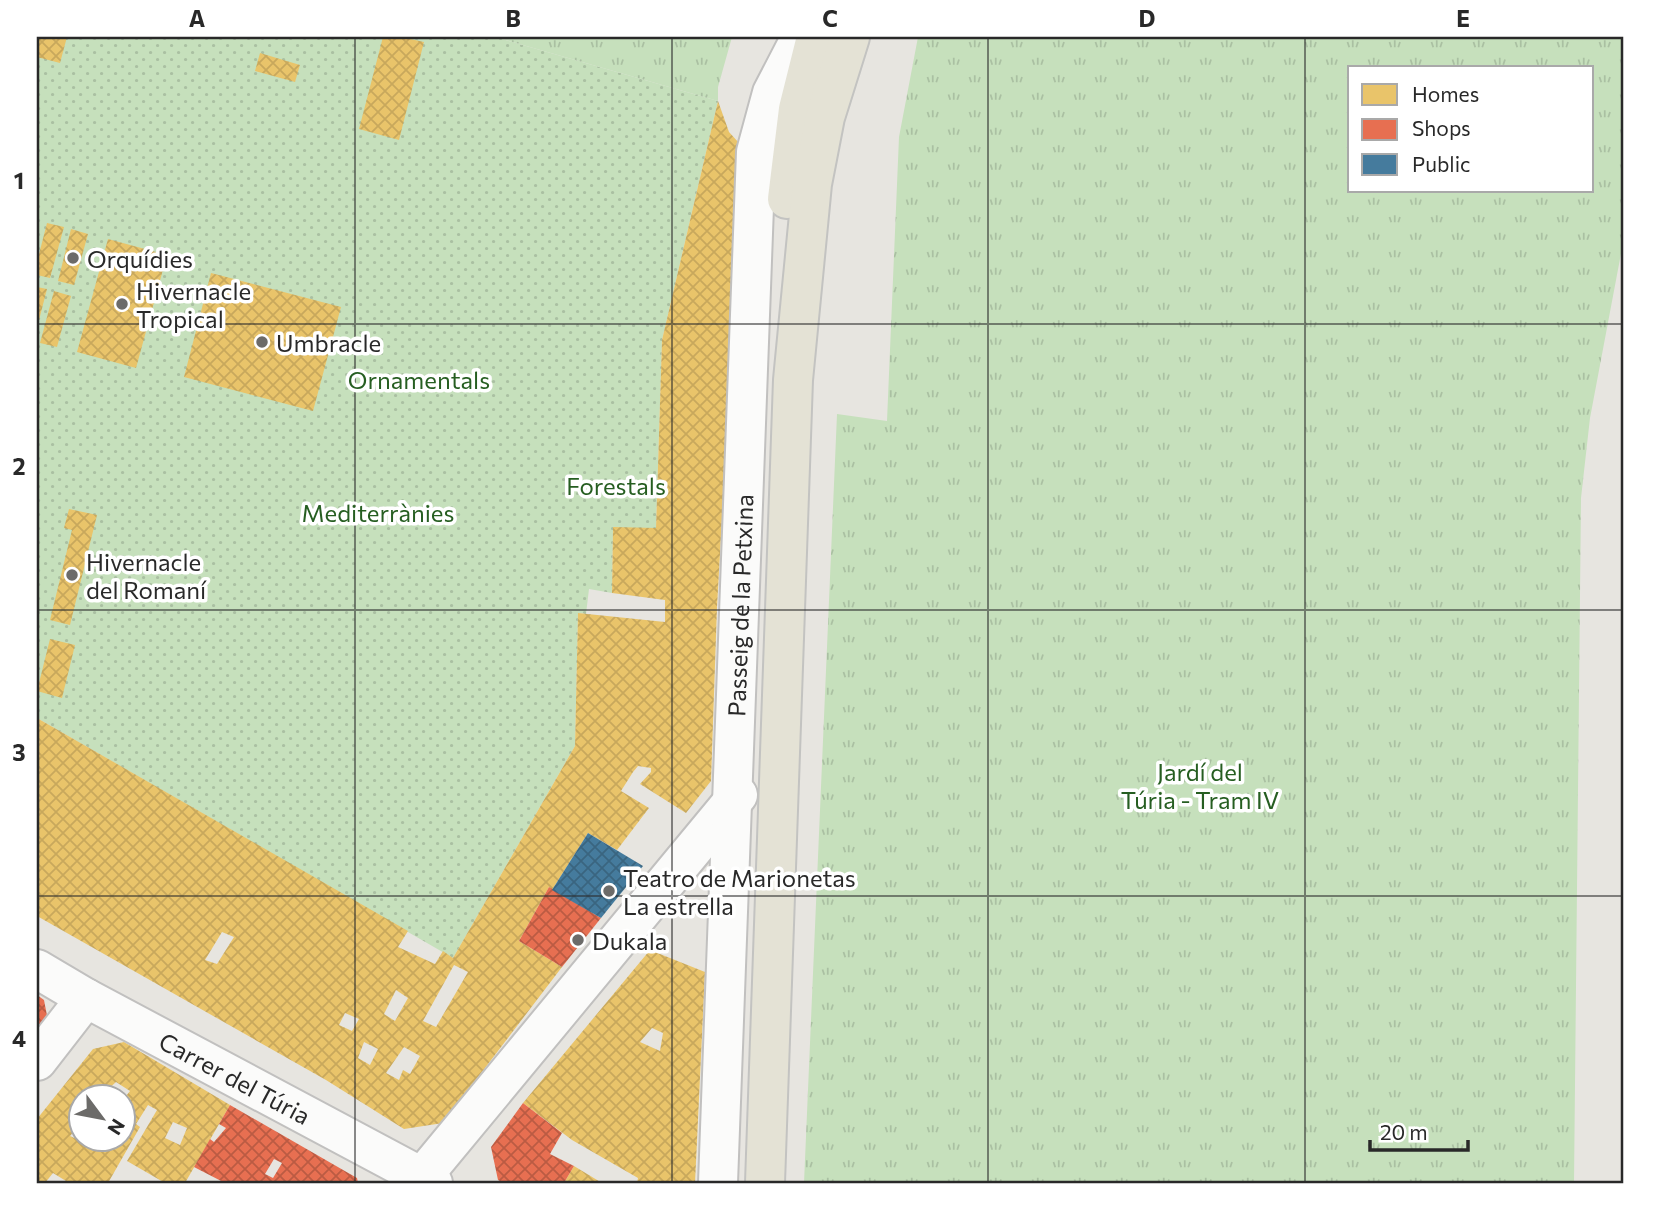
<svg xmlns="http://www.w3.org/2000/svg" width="1660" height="1220" viewBox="0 0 1660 1220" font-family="Commissioner,sans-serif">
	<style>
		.grass { fill: url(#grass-dots) }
		.park { fill: url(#park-tufts); fill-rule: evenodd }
		.homes { fill: url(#homes-cross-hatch); fill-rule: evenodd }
		.shops { fill: url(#shops-cross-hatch); fill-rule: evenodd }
		.public { fill: url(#public-cross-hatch) }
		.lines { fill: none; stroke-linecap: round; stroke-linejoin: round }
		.minor-casing { stroke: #c1c0bf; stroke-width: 42 }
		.major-casing { stroke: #c3c3c1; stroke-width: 42 }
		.minor { stroke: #fbfbfa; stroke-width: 38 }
		.major { stroke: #e4e2d5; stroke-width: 38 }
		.grid { fill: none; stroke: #292929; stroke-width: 2; stroke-opacity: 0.55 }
		.poi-dot { fill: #6c6b69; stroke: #fff; stroke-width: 2.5 }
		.labels { text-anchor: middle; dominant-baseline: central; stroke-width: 7; stroke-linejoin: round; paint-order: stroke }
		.poi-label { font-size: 24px; fill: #292929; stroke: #fff; text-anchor: start }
		.park-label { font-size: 24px; fill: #265e21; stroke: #fff }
		.street-label { font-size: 24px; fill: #292929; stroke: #fff }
		.neatline { fill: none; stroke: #292929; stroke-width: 2.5 }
		.grid-label { font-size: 23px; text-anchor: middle; font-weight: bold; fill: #292929 }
	</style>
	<defs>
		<pattern id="grass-dots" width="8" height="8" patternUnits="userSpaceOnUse" patternTransform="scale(1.75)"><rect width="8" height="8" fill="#c6e0bc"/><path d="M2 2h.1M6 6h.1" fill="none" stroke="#aac0a2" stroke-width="1.8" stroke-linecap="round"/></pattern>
		<pattern id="park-tufts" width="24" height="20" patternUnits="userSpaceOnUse" patternTransform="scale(1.75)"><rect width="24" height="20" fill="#c6e0bc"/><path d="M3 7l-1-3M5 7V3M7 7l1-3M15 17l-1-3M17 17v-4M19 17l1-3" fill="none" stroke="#aac0a2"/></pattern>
		<pattern id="homes-cross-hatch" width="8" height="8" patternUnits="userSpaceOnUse" patternTransform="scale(1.75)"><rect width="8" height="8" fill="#e9c46a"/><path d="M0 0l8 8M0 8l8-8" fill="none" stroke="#c8a85c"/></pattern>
		<pattern id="shops-cross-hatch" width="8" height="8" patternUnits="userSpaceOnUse" patternTransform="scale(1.75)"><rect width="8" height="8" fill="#e76f51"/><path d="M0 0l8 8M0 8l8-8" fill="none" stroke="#bb5b43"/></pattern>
		<pattern id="public-cross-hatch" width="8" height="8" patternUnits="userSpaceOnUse" patternTransform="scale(1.75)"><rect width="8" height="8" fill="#457b9d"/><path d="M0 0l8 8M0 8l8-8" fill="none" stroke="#3a6580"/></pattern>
	</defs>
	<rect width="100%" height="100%" fill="#e7e5e0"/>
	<polygon class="grass" points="37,37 495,37 718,101 662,340 656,528 613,528 612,593 589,589 586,614 578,613 575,746 453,958 37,718"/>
	<g class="park">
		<polygon points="495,37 732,37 718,87 718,101"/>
		<path d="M918 37H1623V243L1590 418 1581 498 1574 1183H804L837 414 887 421 899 137ZM1350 68H1592V191H1350Z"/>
	</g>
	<g class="homes">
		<polygon points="37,37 67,37 60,63 37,57"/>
		<polygon points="383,37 401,37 424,42 399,140 359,129"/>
		<polygon points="260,53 300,65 295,82 255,71"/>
		<path d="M718 101 729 132 739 143 732 342 717 607 711 781 686 813 640 784 651 772V768L638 766 633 772 621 791 649 808 617 850 588 833 552 890 549 887 519 941 562 967 443 1123 404 1129 326 1080 37 916V718L408 931 398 947 435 964 443 951 453 958 575 746 578 613 665 622V600L612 593 613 527 656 528 662 340ZM222 932 234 937 217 964 205 960ZM454 965 468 972 436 1027 423 1021ZM396 990 408 998 395 1021 384 1014ZM345 1013 359 1019 352 1031 339 1025ZM364 1042 378 1049 370 1065 358 1058ZM404 1047 420 1056 410 1074 403 1070 399 1080 386 1073Z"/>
		<polygon points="47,223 64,227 50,278 37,275 37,262"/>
		<polygon points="71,229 88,234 74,285 58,281"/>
		<polygon points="108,239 167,255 136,368 77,352"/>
		<polygon points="211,273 341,307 313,411 184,377"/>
		<polygon points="37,287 47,289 38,324 37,324"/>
		<polygon points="54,291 71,296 57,347 40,343"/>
		<polygon points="69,509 97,515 70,625 50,620 72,530 64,528"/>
		<polygon points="50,639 75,645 62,698 37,691"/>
		<path d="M650 950 705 972 695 1183H637L638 1178 572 1140 523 1103ZM652 1028 663 1033 660 1051 640 1042Z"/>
		<path d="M124 1042 230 1105 185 1183H165L127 1161 157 1110 148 1105 136 1124 140 1127 108 1183H64L66 1181 53 1173 45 1183H37V1119L93 1049ZM116 1082 130 1091 122 1101V1140H87L85 1143 70 1136 80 1125V1098H112L104 1093ZM173 1122 187 1128 180 1145 165 1138Z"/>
		<polygon points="574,1166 602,1183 564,1183"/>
	</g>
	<g class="shops">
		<polygon points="549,887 601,918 562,967 519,941"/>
		<polygon points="37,995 44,1000 50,1031 37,1046"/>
		<polygon points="523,1103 562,1133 550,1154 574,1166 564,1183 504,1183 498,1180 491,1147"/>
		<path d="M230 1105 357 1178 358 1183H225L194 1167 210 1139 214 1142 226 1128 219 1124ZM274 1159 282 1163 273 1178 265 1174Z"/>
	</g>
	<polygon class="public" points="588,833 643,866 601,918 552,890"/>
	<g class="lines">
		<defs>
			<g id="minor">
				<path id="s1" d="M37 969 86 998 433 1183"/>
				<polyline points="37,1061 86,998"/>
				<polyline points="417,1183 738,795"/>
				<path id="s2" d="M718 1183 756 152 772 93 801 37"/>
			</g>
			<g id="major">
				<polyline points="787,199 798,109 816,37"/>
				<polyline points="765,1183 793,380 812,184 825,117 850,37"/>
			</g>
		</defs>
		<use href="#minor" class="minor-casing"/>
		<use href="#major" class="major-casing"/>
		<use href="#minor" class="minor"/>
		<use href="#major" class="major"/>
	</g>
	<path class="grid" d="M355 37V1183M672 37V1183M988 37V1183M1305 37V1183M37 324H1623M37 610H1623M37 896H1623"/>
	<g class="poi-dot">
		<circle cx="73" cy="258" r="7"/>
		<circle cx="122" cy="304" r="7"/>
		<circle cx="262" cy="342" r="7"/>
		<circle cx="72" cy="575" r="7"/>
		<circle cx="609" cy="891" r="7"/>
		<circle cx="578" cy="940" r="7"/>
	</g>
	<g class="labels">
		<g class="poi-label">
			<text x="87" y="258">Orquídies</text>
			<text x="136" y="290">Hivernacle<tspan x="136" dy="28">Tropical</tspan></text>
			<text x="276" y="342">Umbracle</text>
			<text x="86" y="561">Hivernacle<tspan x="86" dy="28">del Romaní</tspan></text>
			<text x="623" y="877">Teatro de Marionetas<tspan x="623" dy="28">La estrella</tspan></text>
			<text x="592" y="940">Dukala</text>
		</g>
		<g class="park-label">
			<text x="419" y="379">Ornamentals</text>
			<text x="616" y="485">Forestals</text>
			<text x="378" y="512">Mediterrànies</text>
			<text x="1200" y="771">Jardí del<tspan x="1200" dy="28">Túria - Tram IV</tspan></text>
		</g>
		<g class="street-label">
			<text stroke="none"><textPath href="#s2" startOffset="578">Passeig de la Petxina</textPath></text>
			<text stroke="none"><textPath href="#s1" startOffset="226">Carrer del Túria</textPath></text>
		</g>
	</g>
	<rect width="1660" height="1220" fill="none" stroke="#ffffff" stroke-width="77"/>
	<rect x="1348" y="66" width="245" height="126" fill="#ffffff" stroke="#a9a9a9" stroke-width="2"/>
	<rect x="1362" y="84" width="35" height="21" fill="#e9c46a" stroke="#a9a9a9" stroke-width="2"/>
	<text x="1412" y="102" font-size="21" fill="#292929">Homes</text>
	<rect x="1362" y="119" width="35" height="21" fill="#e76f51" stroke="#a9a9a9" stroke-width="2"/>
	<text x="1412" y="136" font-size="21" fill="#292929">Shops</text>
	<rect x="1362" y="154" width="35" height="21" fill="#457b9d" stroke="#a9a9a9" stroke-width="2"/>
	<text x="1412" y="172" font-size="21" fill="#292929">Public</text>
	<g transform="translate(102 1118) rotate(122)"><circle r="33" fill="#ffffff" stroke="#a9a9a9" stroke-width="2"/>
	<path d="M0-5L12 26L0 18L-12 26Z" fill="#6c6b69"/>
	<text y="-10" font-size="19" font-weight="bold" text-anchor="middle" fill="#292929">N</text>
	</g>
	<path d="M1370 1140v10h98v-10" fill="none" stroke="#292929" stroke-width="3.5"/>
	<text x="1380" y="1140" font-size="21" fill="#292929" stroke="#ffffff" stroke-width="5" paint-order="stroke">20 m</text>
	<rect x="38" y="38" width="1584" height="1144" class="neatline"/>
	<g class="grid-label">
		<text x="197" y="27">A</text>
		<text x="513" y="27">B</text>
		<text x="830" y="27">C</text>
		<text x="1147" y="27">D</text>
		<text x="1463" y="27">E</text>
		<text x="19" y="189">1</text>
		<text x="19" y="475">2</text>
		<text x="19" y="761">3</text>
		<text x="19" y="1047">4</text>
	</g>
</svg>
